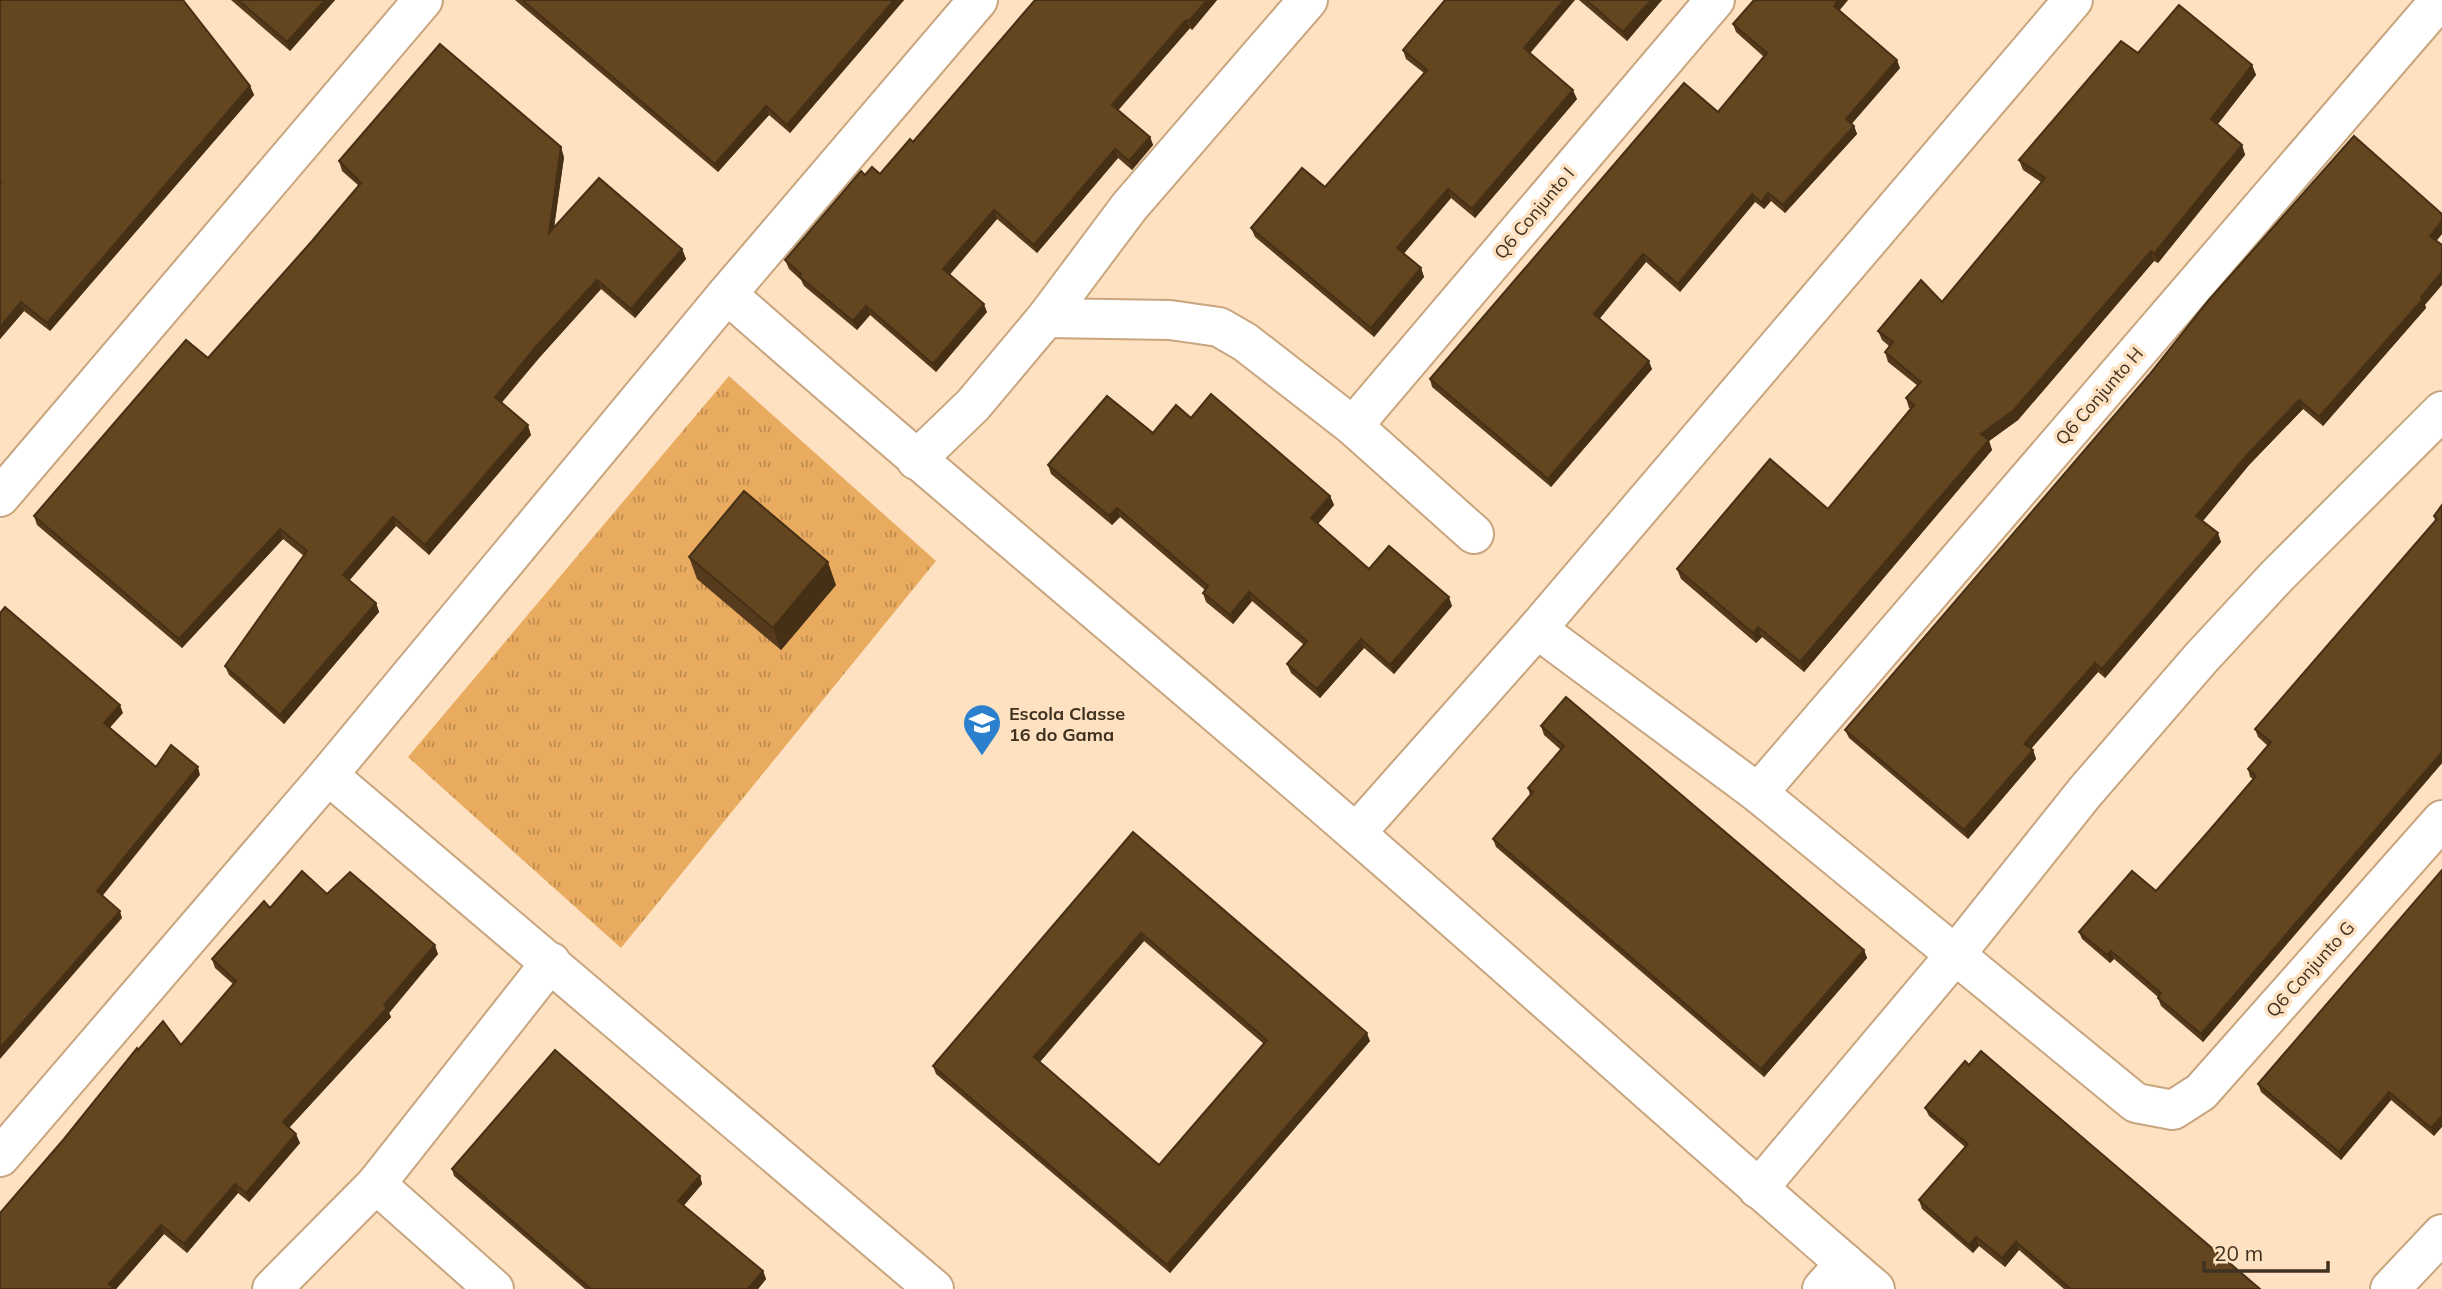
<svg xmlns="http://www.w3.org/2000/svg" width="2442" height="1289" viewBox="0 0 2442 1289" font-family="Mulish,sans-serif">
	<style>
		.grass { fill: url(#grass-tufts) }
		.lines { fill: none; stroke-linecap: round; stroke-linejoin: round }
		.minor-casing { stroke: #c8a57e; stroke-width: 42 }
		.minor { stroke: #fff; stroke-width: 38 }
		.wall { fill: #553b1c; fill-rule: evenodd }
		.shaded-wall { fill: #453016 }
		.building { fill: #634520; stroke: #453016; stroke-width: 2; fill-rule: evenodd }
		.labels { text-anchor: middle; dominant-baseline: central; stroke-width: 7; stroke-linejoin: round; paint-order: stroke }
		.street-label { font-size: 18px; fill: #403221; stroke: #fee1c1 }
		.poi-label { font-size: 18px; font-weight: bold; fill: #403221; stroke: #fee1c1; text-anchor: start }
	</style>
	<defs>
		<pattern id="grass-tufts" width="24" height="20" patternUnits="userSpaceOnUse" patternTransform="scale(1.75)"><rect width="24" height="20" fill="#e9ab5f"/><path d="M3 7l-1-3M5 7V3M7 7l1-3M15 17l-1-3M17 17v-4M19 17l1-3" fill="none" stroke="#be8c4e"/></pattern>
	</defs>
	<rect width="100%" height="100%" fill="#fee1c1"/>
	<polygon class="grass" points="729,376 936,561 621,948 408,757"/>
	<g class="lines">
		<defs>
			<g id="minor">
				<path d="M727 294C935 478 1150 654 1359 836 1532 986 1701 1140 1875 1289"/>
				<polyline points="1046,318 1170,320 1219,327 1245,342 1353,426 1474,534"/>
				<polyline points="1353,426 1715,0"/>
				<polyline points="916,460 973,405 1046,318 1129,207 1308,0"/>
				<polyline points="0,497 423,0"/>
				<polyline points="1537,629 1758,793 2136,1103 2173,1110 2201,1092 2442,820"/>
				<polyline points="328,775 934,1289"/>
				<polyline points="1758,793 2440,0"/>
				<polyline points="1356,833 1537,629 2073,0"/>
				<polyline points="0,1157 328,775 727,294 978,0"/>
				<polyline points="376,1184 494,1289"/>
				<polyline points="1758,1189 1955,955 2085,792 2201,658 2277,576 2442,411"/>
				<polyline points="272,1289 376,1184 551,962"/>
				<polyline points="1822,1289 1845,1263"/>
				<polyline points="2390,1289 2442,1234"/>
			</g>
		</defs>
		<use href="#minor" class="minor-casing"/>
		<use href="#minor" class="minor"/>
	</g>
	<g class="wall">
		<polygon points="0,0 250,86 254,95 50,331 24,311 0,339"/>
		<polygon points="231,0 335,0 290,51"/>
		<polygon points="515,0 904,0 790,133 769,115 718,172"/>
		<polygon points="1035,0 1217,0 1192,30 1190,28 1118,110 1150,137 1153,145 1132,170 1118,158 1037,253 997,219 950,274 987,312 936,372 870,315 857,330 804,286 801,280 789,269 785,260 865,175 880,174 913,142"/>
		<polygon points="1579,0 1662,0 1627,41"/>
		<polygon points="1754,0 1848,0 1839,11 1900,68 1852,123 1854,126 1857,134 1785,213 1771,201 1764,209 1755,202 1680,292 1646,262 1599,318 1652,369 1551,487 1432,387 1430,379 1718,112 1764,57 1736,32 1733,24"/>
		<polygon points="1403,50 1530,53 1577,99 1475,218 1451,198 1404,253 1421,268 1424,277 1374,337 1255,237 1251,228 1325,187 1424,73 1406,59"/>
		<polygon points="2138,53 2252,65 2256,75 2217,125 2242,145 2245,155 2158,263 2154,261 2018,420 1989,441 1992,450 1804,672 1762,637 1756,643 1681,579 1677,569 1828,509 1911,409 1909,408 1906,398 1918,386 1888,362 1885,352 1889,346 1882,340 1878,331 1942,302 2041,182 2023,170 2019,160"/>
		<polygon points="564,157 554,227 682,249 686,259 635,318 601,289 539,358 501,403 531,435 429,555 396,526 349,581 376,603 379,612 284,724 229,675 225,666 304,556 283,539 182,648 37,525 34,516 208,358 312,241 359,186 342,171 339,161"/>
		<polygon points="2442,234 2436,241 2425,305 2426,308 2323,426 2303,409 2249,465 2203,521 2221,542 2105,678 2098,672 2031,749 2033,750 2036,759 1968,839 1849,738 1845,730"/>
		<polygon points="1191,418 1330,496 1334,505 1318,524 1369,569 1452,606 1394,674 1364,648 1320,698 1291,673 1287,664 1304,645 1252,601 1233,624 1206,602 1203,593 1205,590 1120,517 1112,525 1051,474 1048,465 1153,433"/>
		<polygon points="2442,505 2442,763 2203,1042 2161,1006 2158,998 2158,997 2114,959 2110,963 2082,939 2079,932 2156,891 2208,832 2253,779 2250,777 2248,769 2268,746 2258,737 2255,729 2435,521 2434,516"/>
		<polygon points="689,557 836,585 781,650 697,579"/>
		<polygon points="1541,726 1864,950 1867,958 1764,1077 1496,847 1493,839 1530,795 1528,788 1561,750 1544,735"/>
		<path d="M1133 832 1370 1041 1170 1273 936 1074 933 1066ZM1144 941 1264 1044 1159 1165 1040 1062Z"/>
		<polygon points="2442,870 2434,1136 2391,1100 2341,1160 2261,1092 2258,1084"/>
		<polygon points="327,894 438,954 389,1013 391,1017 289,1128 300,1143 249,1202 238,1193 187,1253 164,1234 116,1289 0,1289 64,1139 138,1050 181,1045 233,984 215,968 212,959 270,908"/>
		<polygon points="1925,1108 2260,1289 2064,1289 2019,1250 2005,1267 1979,1246 1973,1253 1922,1209 1919,1200 1965,1147 1929,1116"/>
		<polygon points="452,1169 700,1176 702,1184 683,1206 763,1271 766,1279 758,1289 585,1289 454,1176"/>
	</g>
	<g class="shaded-wall">
		<polygon points="325,0 335,0 290,51 287,42"/>
		<polygon points="894,0 904,0 790,133 787,125"/>
		<polygon points="1207,0 1217,0 1192,30 1189,21"/>
		<polygon points="1564,0 1575,0 1527,57 1524,48"/>
		<polygon points="1651,0 1662,0 1627,41 1623,32"/>
		<polygon points="1838,0 1848,0 1836,14 1834,6"/>
		<polygon points="1186,20 1190,28 1115,114 1112,105"/>
		<polygon points="1897,60 1900,68 1849,127 1846,119"/>
		<polygon points="2252,65 2256,75 2214,129 2211,119"/>
		<polygon points="250,86 254,95 50,331 47,323"/>
		<polygon points="1573,90 1577,99 1475,218 1472,209"/>
		<polygon points="766,106 769,115 718,172 715,164"/>
		<polygon points="1854,126 1857,134 1785,213 1783,205"/>
		<polygon points="1150,137 1153,145 1132,170 1129,161"/>
		<polygon points="2242,145 2245,155 2158,263 2154,254"/>
		<polygon points="561,147 564,157 552,242 549,233"/>
		<polygon points="1115,149 1118,158 1037,253 1034,245"/>
		<polygon points="1448,189 1451,198 1401,257 1397,248"/>
		<polygon points="1768,193 1771,201 1764,209 1761,202"/>
		<polygon points="1752,194 1755,202 1680,292 1678,284"/>
		<polygon points="994,210 997,219 947,278 943,269"/>
		<polygon points="2442,221 2442,234 2433,245 2430,236"/>
		<polygon points="682,249 686,259 635,318 631,309"/>
		<polygon points="2151,251 2154,261 2018,420 1989,441 1992,450 1804,672 1800,662 1981,434"/>
		<polygon points="1643,254 1646,262 1597,322 1594,314"/>
		<polygon points="1421,268 1424,277 1374,337 1371,328"/>
		<polygon points="2442,272 2442,285 2425,305 2426,308 2323,426 2319,417"/>
		<polygon points="597,280 601,289 539,358 498,407 495,397 535,348"/>
		<polygon points="21,302 24,311 0,339 0,327"/>
		<polygon points="984,304 987,312 936,372 933,364"/>
		<polygon points="866,306 870,315 857,330 853,321"/>
		<polygon points="1649,361 1652,369 1551,487 1548,479"/>
		<polygon points="2299,400 2303,409 2249,465 2200,524 2196,516 2246,456"/>
		<polygon points="528,425 531,435 429,555 425,545"/>
		<polygon points="1330,496 1334,505 1315,527 1311,518"/>
		<polygon points="1117,508 1120,517 1112,525 1109,516"/>
		<polygon points="393,517 396,526 346,584 343,575"/>
		<polygon points="280,529 283,539 182,648 179,639"/>
		<polygon points="2218,533 2221,542 2105,678 2102,669"/>
		<polygon points="828,562 836,585 781,650 773,628"/>
		<polygon points="1249,592 1252,601 1233,624 1230,615"/>
		<polygon points="1449,597 1452,606 1394,674 1390,665"/>
		<polygon points="376,603 379,612 284,724 280,715"/>
		<polygon points="1758,627 1762,637 1756,643 1753,633"/>
		<polygon points="1361,639 1364,648 1320,698 1317,689"/>
		<polygon points="2095,663 2098,672 2028,752 2024,744"/>
		<polygon points="120,705 123,713 107,731 104,723"/>
		<polygon points="2033,750 2036,759 1968,839 1964,830"/>
		<polygon points="2442,752 2442,763 2203,1042 2201,1034"/>
		<polygon points="198,767 200,775 100,899 97,891"/>
		<polygon points="120,911 122,918 0,1059 0,1048"/>
		<polygon points="1141,933 1144,941 1037,1065 1034,1057"/>
		<polygon points="435,945 438,954 389,1013 391,1017 286,1131 283,1122 384,1005"/>
		<polygon points="1864,950 1867,958 1764,1077 1761,1069"/>
		<polygon points="2111,951 2114,959 2110,963 2107,955"/>
		<polygon points="1367,1033 1370,1041 1170,1273 1167,1265"/>
		<polygon points="2389,1092 2391,1100 2341,1160 2339,1152"/>
		<polygon points="2442,1116 2442,1127 2434,1136 2431,1128"/>
		<polygon points="296,1134 300,1143 249,1202 246,1193"/>
		<polygon points="700,1176 702,1184 681,1209 678,1201"/>
		<polygon points="235,1184 238,1193 187,1253 184,1244"/>
		<polygon points="161,1225 164,1234 116,1289 111,1289 109,1284"/>
		<polygon points="1976,1237 1979,1246 1973,1253 1969,1245"/>
		<polygon points="2016,1242 2019,1250 2005,1267 2002,1258"/>
		<polygon points="763,1271 766,1279 758,1289 748,1289"/>
	</g>
	<g class="building">
		<polygon points="0,0 183,0 250,86 47,323 21,302 0,327 0,184 1,183 0,182"/>
		<polygon points="238,0 325,0 287,42"/>
		<polygon points="522,0 894,0 787,125 766,106 715,164"/>
		<polygon points="1035,0 1207,0 1189,21 1186,20 1112,105 1150,137 1129,161 1115,149 1034,245 994,210 943,269 984,304 933,364 866,306 853,321 800,277 801,274 785,260 861,171 865,175 872,167 880,174 910,139 913,142"/>
		<polygon points="1445,0 1564,0 1524,48 1573,90 1472,209 1448,189 1397,248 1421,268 1371,328 1251,228 1302,168 1325,187 1427,70 1403,50"/>
		<polygon points="1586,0 1651,0 1623,32"/>
		<polygon points="1754,0 1838,0 1834,6 1897,60 1846,119 1854,126 1783,205 1768,193 1761,202 1752,194 1678,284 1643,254 1594,314 1649,361 1548,479 1430,379 1684,83 1718,112 1767,53 1733,24"/>
		<polygon points="2179,5 2252,65 2211,119 2242,145 2154,254 2151,251 2014,410 1981,434 1989,440 1800,662 1758,627 1753,633 1677,569 1770,459 1828,509 1914,405 1906,398 1921,382 1885,352 1893,342 1878,331 1921,280 1942,302 2045,178 2019,160 2121,41 2138,53"/>
		<polygon points="440,44 561,147 549,233 599,178 682,249 631,309 597,280 535,348 495,397 528,425 425,545 393,517 343,575 376,603 280,715 225,666 307,551 280,529 179,639 34,516 186,340 208,358 312,241 361,183 339,161"/>
		<polygon points="2354,136 2442,214 2442,221 2430,236 2442,245 2442,272 2421,297 2423,299 2319,417 2299,400 2246,456 2196,516 2218,533 2102,669 2095,663 2024,744 2033,750 1964,830 1845,730 2149,375 2208,301"/>
		<polygon points="1211,394 1330,496 1311,518 1369,569 1389,546 1449,597 1390,665 1361,639 1317,689 1287,664 1307,641 1249,592 1230,615 1203,593 1208,586 1117,508 1109,516 1048,465 1107,396 1153,433 1176,405 1191,418"/>
		<polygon points="744,491 828,562 773,628 689,557"/>
		<polygon points="2442,505 2442,752 2201,1034 2158,998 2161,993 2111,951 2107,955 2079,932 2132,871 2156,891 2208,832 2256,776 2248,769 2271,742 2255,729 2437,519 2434,516"/>
		<polygon points="5,607 120,705 104,723 156,767 171,745 198,767 97,891 120,911 0,1048 0,613"/>
		<polygon points="1566,697 1864,950 1761,1069 1493,839 1533,792 1528,788 1564,746 1541,726"/>
		<path d="M1133 832 1367 1033 1167 1265 933 1066ZM1141 933 1267 1040 1159 1165 1034 1057Z"/>
		<polygon points="2442,870 2442,1116 2431,1128 2389,1092 2339,1152 2258,1084"/>
		<polygon points="302,871 327,894 350,872 435,945 384,1005 387,1008 283,1122 296,1134 246,1193 235,1184 184,1244 161,1225 109,1284 115,1289 0,1289 0,1213 64,1139 137,1048 138,1050 163,1021 181,1045 236,981 212,959 264,901 270,908"/>
		<polygon points="555,1050 700,1176 678,1201 763,1271 748,1289 591,1289 452,1169"/>
		<polygon points="1981,1051 2260,1289 2071,1289 2016,1242 2002,1258 1976,1237 1969,1245 1919,1200 1968,1144 1925,1108 1965,1061 1969,1065"/>
	</g>
	<defs>
		<symbol id="school-pin" viewBox="-11 -11 22 30"><path d="M0 17L-7.5 6A9.5 9.5 0 1 1 7.5 6Z" fill="#2b80ce" stroke="#fee1c1"/><path d="M0-5L7-2L0 1L-7-2ZM-4 1L0 2.5L4 1V4Q0 6-4 4Z" fill="#fff"/></symbol>
	</defs>
	<g fill-rule="evenodd">
		<use href="#school-pin" x="960" y="701" width="44" height="60"/>
	</g>
	<g class="labels">
		<g class="street-label">
			<text transform="translate(1534 213) rotate(-50)">Q6 Conjunto I</text>
			<text transform="translate(2099 396) rotate(-49)">Q6 Conjunto H</text>
			<text transform="translate(2310 969) rotate(-48)">Q6 Conjunto G</text>
		</g>
		<g class="poi-label">
			<text x="1009" y="713">Escola Classe<tspan x="1009" dy="21">16 do Gama</tspan></text>
		</g>
	</g>
	<path d="M2204 1261v10h124v-10" fill="none" stroke="#403221" stroke-width="3.5"/>
	<text x="2214" y="1261" font-size="21" fill="#403221" stroke="#fee1c1" stroke-width="5" paint-order="stroke">20 m</text>
</svg>
